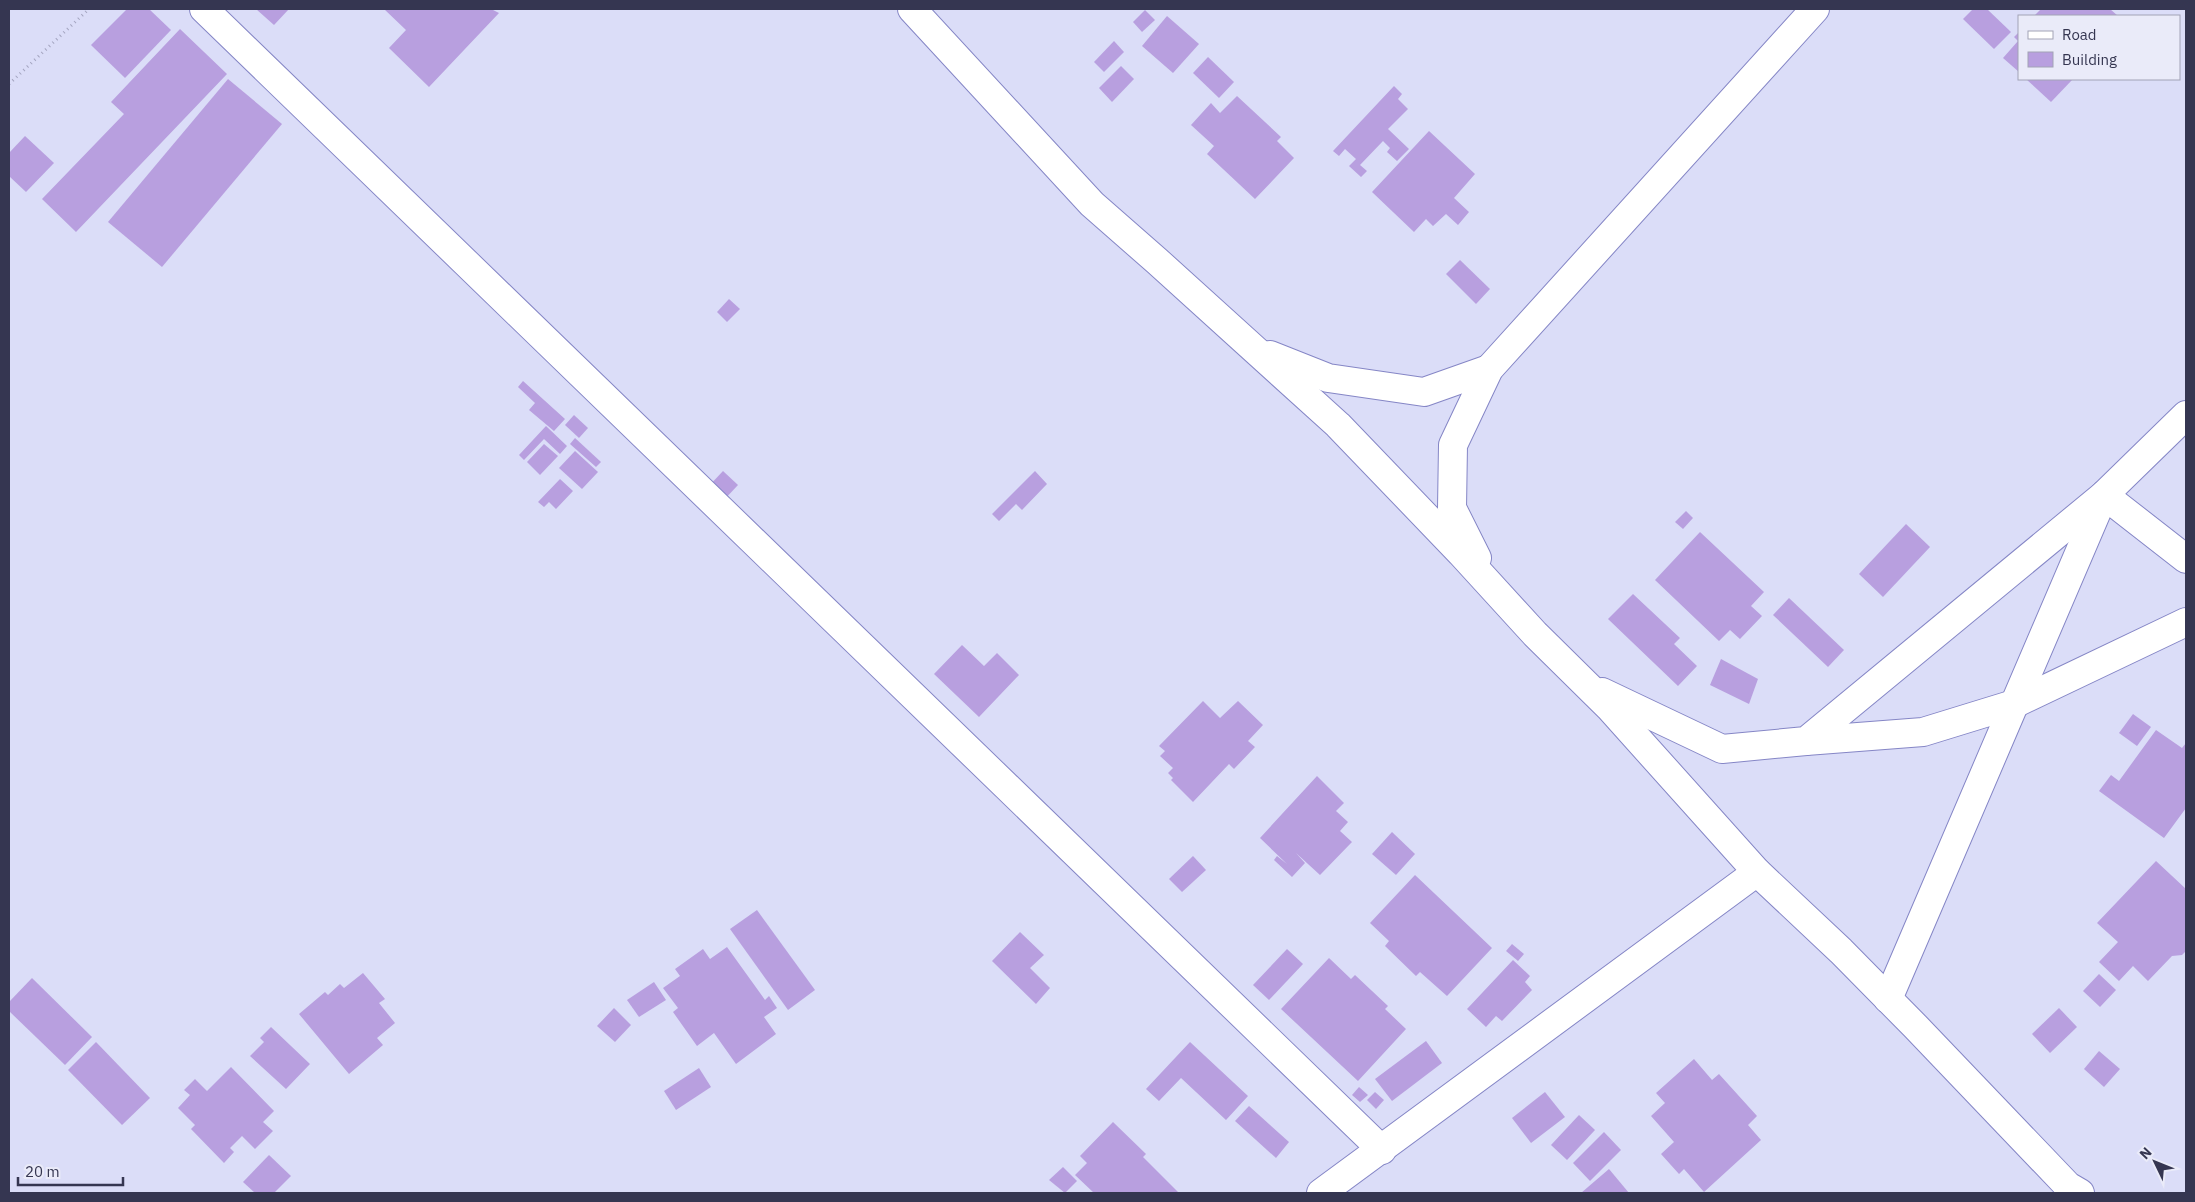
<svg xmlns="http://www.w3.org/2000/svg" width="2195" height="1202" viewBox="0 0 2195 1202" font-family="'IBM Plex Sans',sans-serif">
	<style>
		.building { fill: #b89fdf }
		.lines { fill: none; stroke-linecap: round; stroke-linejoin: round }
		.minor-casing { stroke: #8586c6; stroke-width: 30 }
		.path { stroke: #a4a5c0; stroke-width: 3; stroke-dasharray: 1 4; stroke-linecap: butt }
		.minor { stroke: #fff; stroke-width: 28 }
	</style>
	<rect width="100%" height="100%" fill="#dbddf8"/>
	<g class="building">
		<polygon points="127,9 149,9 171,30 125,78 91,45"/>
		<polygon points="256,9 289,9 274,25"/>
		<polygon points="384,9 491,9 499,13 429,87 389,48 406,30"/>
		<polygon points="1973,9 1987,9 2011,32 1994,49 1963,19"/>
		<polygon points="2041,9 2110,9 2118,16 2034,16"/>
		<polygon points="1145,10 1155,20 1142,32 1133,22"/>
		<polygon points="1167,16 1199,44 1173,73 1142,46"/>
		<polygon points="180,29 227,74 76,232 42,199 124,114 111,102"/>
		<polygon points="2019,32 2019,72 2003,58 2018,41 2014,37"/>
		<polygon points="1114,41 1124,52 1104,72 1094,62"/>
		<polygon points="1208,57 1234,82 1219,98 1193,73"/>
		<polygon points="1121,66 1134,79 1112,102 1099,88"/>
		<polygon points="228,79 282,124 162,267 108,222"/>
		<polygon points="2026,79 2073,79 2051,102"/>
		<polygon points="1394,86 1402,94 1398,99 1408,109 1388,129 1409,149 1397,161 1387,152 1390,148 1383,141 1360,165 1367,171 1361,177 1349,166 1356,159 1345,149 1339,156 1333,151"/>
		<polygon points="1237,96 1281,137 1277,141 1294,158 1255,199 1207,154 1214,146 1191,125 1211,103 1220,113"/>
		<polygon points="1429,131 1475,174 1454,198 1469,212 1458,225 1446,214 1433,226 1426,219 1414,232 1372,192"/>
		<polygon points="25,136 54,163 26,192 9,176 9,153"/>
		<polygon points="1460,260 1490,289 1476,304 1446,274"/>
		<polygon points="729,299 740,309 727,322 717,312"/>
		<polygon points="523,381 565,419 554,431 529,410 535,403 518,387"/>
		<polygon points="574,415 588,428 579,438 565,425"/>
		<polygon points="546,426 567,446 560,454 544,439 524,460 519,455"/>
		<polygon points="575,438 601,462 596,467 570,444"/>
		<polygon points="544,444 558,456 540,475 527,462"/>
		<polygon points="575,451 598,472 582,489 559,468"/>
		<polygon points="723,471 738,485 722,502 707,488"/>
		<polygon points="1035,471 1047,484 1022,510 1016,504 999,521 992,514"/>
		<polygon points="560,479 573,491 556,509 549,502 544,507 538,502"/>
		<polygon points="1686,511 1693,518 1683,529 1675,522"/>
		<polygon points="1906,524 1930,547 1883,597 1859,574"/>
		<polygon points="1700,532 1764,592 1751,606 1762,616 1740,639 1730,630 1719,641 1655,580"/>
		<polygon points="1633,594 1680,638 1674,644 1697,666 1678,686 1608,619"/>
		<polygon points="1789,598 1844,650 1828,667 1773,615"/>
		<polygon points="962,645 984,666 997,653 1019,675 979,717 934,674"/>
		<polygon points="1721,659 1758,679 1749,704 1710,685"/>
		<polygon points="1203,701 1220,718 1238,701 1263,725 1248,741 1255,747 1234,769 1229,764 1193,802 1171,780 1173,778 1168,773 1173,768 1160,756 1165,751 1159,746"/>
		<polygon points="2133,714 2151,727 2137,746 2119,733"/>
		<polygon points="2156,730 2182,748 2186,743 2186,808 2164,838 2099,791 2111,775 2119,781"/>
		<polygon points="1317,776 1344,803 1336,811 1348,822 1340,831 1352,842 1320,875 1296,853 1305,863 1292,877 1274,860 1277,856 1287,864 1260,838"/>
		<polygon points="1392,832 1415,854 1396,875 1372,854"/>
		<polygon points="1193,856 1206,870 1182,892 1169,879"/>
		<polygon points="2156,861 2186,889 2186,951 2182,955 2172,956 2148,981 2133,966 2119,981 2099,962 2118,942 2097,923"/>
		<polygon points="1415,875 1492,948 1447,996 1420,972 1416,976 1385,946 1389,941 1370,923"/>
		<polygon points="757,910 815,990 788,1010 730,929"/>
		<polygon points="1020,932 1044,955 1030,968 1050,988 1036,1004 992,961"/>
		<polygon points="1512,944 1524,954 1518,961 1506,951"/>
		<polygon points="727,947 765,1000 769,996 777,1008 764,1017 776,1034 736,1064 714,1033 697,1046 673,1012 678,1008 663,988 680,976 675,969 703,949 710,959"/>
		<polygon points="1287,949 1303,964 1269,1000 1253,985"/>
		<polygon points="1329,958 1351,979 1355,975 1388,1006 1385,1009 1406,1029 1358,1081 1281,1009"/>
		<polygon points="1513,960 1530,976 1525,982 1532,990 1502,1021 1496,1016 1486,1027 1467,1009"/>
		<polygon points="363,973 385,999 379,1003 395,1023 377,1038 383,1045 349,1074 299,1014 325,992 328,995 340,984 344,988"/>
		<polygon points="2099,974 2116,990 2100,1007 2083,991"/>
		<polygon points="32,978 92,1037 65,1065 9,1011 9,1002"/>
		<polygon points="654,982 666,1000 639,1017 627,1000"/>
		<polygon points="614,1008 631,1025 615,1042 597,1026"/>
		<polygon points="2059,1008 2077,1027 2050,1053 2032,1034"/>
		<polygon points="271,1027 310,1064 286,1089 250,1056 264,1042 260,1038"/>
		<polygon points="1426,1041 1442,1063 1392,1101 1375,1079"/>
		<polygon points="96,1042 150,1098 122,1125 68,1070"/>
		<polygon points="1190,1042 1248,1096 1226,1120 1181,1078 1159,1101 1146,1089"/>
		<polygon points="2099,1051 2120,1069 2104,1087 2084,1069"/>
		<polygon points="1694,1059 1712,1080 1719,1074 1757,1116 1748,1125 1761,1140 1704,1192 1684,1169 1679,1174 1661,1154 1674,1142 1651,1116 1665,1103 1656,1093"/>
		<polygon points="231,1067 274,1111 263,1122 273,1131 255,1149 242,1136 230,1148 234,1152 224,1163 191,1129 195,1125 178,1108 190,1095 184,1090 195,1079 207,1091"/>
		<polygon points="699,1068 711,1087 676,1110 664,1091"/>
		<polygon points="1359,1087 1368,1095 1360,1102 1352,1095"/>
		<polygon points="1375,1092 1384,1100 1376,1109 1367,1100"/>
		<polygon points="1545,1092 1565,1117 1531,1143 1512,1118"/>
		<polygon points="1249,1106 1289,1142 1276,1158 1235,1121"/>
		<polygon points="1579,1115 1595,1130 1567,1160 1551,1145"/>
		<polygon points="1113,1122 1146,1154 1143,1157 1178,1192 1176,1193 1094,1193 1075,1175 1087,1163 1080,1156"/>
		<polygon points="1604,1132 1621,1150 1590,1181 1573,1163"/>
		<polygon points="269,1155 291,1176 274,1193 255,1193 243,1182"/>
		<polygon points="1063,1167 1077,1181 1065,1193 1049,1180"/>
		<polygon points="1609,1169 1629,1193 1581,1193"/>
	</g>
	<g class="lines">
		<defs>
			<g id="minor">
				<polyline points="204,9 1382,1150"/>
				<polyline points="912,9 1092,204 1157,261 1338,425 1461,553 1535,634 1609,707 1757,872 1841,951 1915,1026 2068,1186 2080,1193"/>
				<polyline points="1270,355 1328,378 1424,392 1489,369"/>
				<polyline points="1477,558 1452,508 1453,445 1489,369 1815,9"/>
				<polyline points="1602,692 1722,749 1806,741 2104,495 2186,415"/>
				<polyline points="1806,741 1923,732 2014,704 2186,622"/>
				<polyline points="1888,999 2104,495 2186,559"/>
				<polyline points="1321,1193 1757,872"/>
			</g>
		</defs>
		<use href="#minor" class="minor-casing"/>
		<polyline class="path" points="9,84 89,9"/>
		<use href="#minor" class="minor"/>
	</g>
	<rect width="2195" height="1202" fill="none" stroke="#353651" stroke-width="20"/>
	<rect x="2018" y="15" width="162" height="65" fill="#eaebf9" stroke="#a2a3b6"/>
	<rect x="2028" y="31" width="25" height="8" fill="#ffffff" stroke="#a2a3b6"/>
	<text x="2062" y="40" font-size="15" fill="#353651">Road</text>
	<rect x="2028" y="52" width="25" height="15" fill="#b89fdf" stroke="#a2a3b6"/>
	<text x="2062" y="65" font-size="15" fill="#353651">Building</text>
	<g transform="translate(2155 1162) rotate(313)" stroke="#eaebf9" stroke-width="4" paint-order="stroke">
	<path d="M0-4L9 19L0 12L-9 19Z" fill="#353651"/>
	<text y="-8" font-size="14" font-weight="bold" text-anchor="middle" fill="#353651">N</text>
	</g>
	<path d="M18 1177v8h105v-8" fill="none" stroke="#353651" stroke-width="2.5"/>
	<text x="25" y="1177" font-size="15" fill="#353651" stroke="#eaebf9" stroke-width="4" paint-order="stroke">20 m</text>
</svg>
